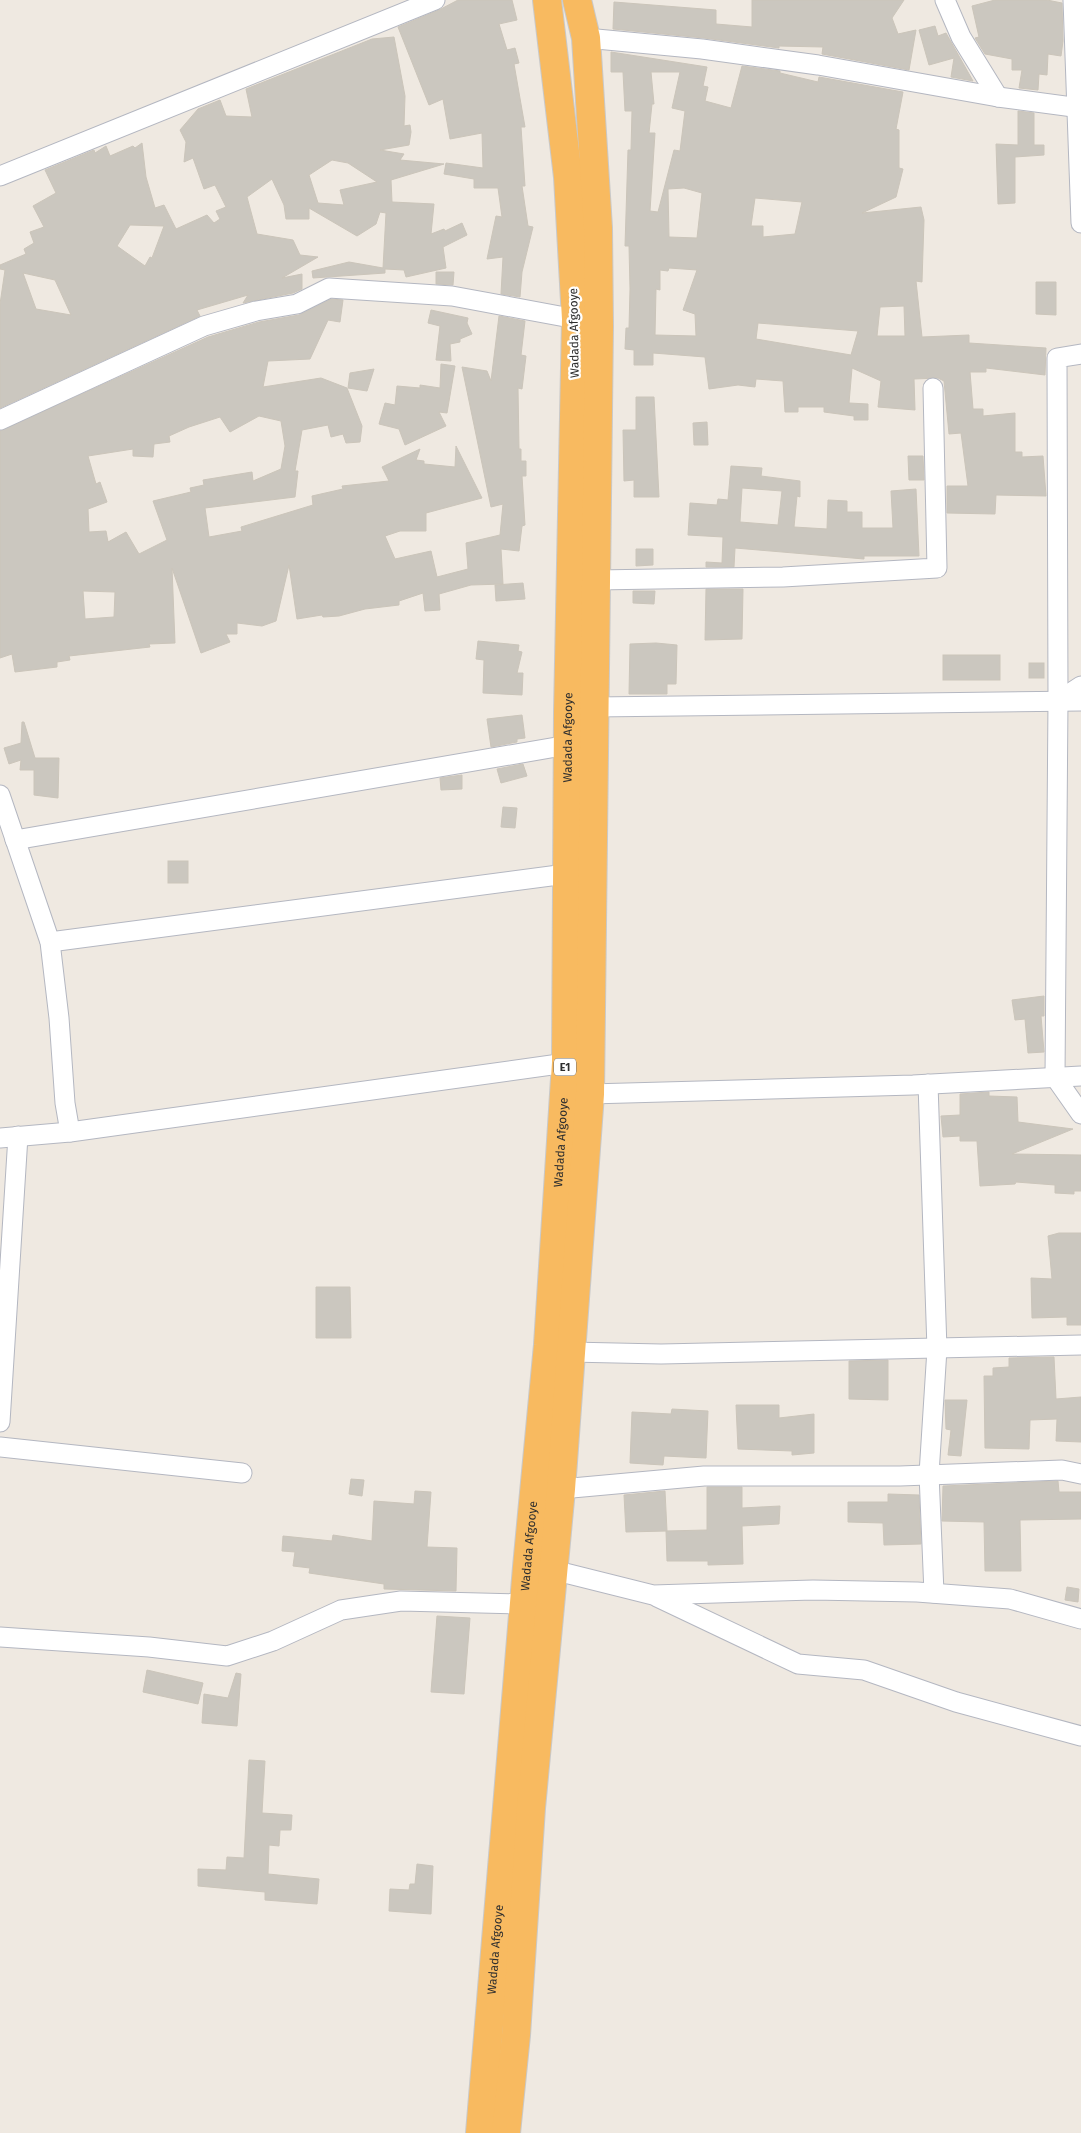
<svg xmlns="http://www.w3.org/2000/svg" width="1081" height="2133" viewBox="0 0 1081 2133" font-family="'Fira Sans',sans-serif">
	<style>
		.building { fill: #cbc7bf; stroke: #cbc5ba; fill-rule: evenodd }
		.lines { fill: none; stroke-linecap: round; stroke-linejoin: round }
		.minor-casing { stroke: #b4b7c1; stroke-width: 21 }
		.trunk-casing { stroke: #c9c9c9; stroke-width: 30 }
		.minor { stroke: #fff; stroke-width: 19 }
		.trunk { stroke: #f8ba60; stroke-width: 28 }
		.labels { text-anchor: middle; dominant-baseline: central; stroke-width: 4.5; stroke-linejoin: round; paint-order: stroke }
		.shield { fill: #fff; stroke: #6d6d6d; stroke-width: 1 }
		.shield-label { font-size: 11px; font-weight: bold; fill: #2e2e2e }
		.street-label { font-size: 12px; fill: #2e2e2e; stroke: #fff }
	</style>
	<rect width="100%" height="100%" fill="#efe9e1"/>
	<g class="building">
		<polygon points="458,0 512,0 517,20 499,24 507,50 515,48 519,63 514,64 525,127 521,127 525,186 522,186 528,226 533,227 522,272 520,297 501,294 503,257 487,259 496,216 502,217 498,188 474,188 474,179 444,174 446,163 483,168 482,133 450,139 443,99 429,105 398,27 439,10"/>
		<polygon points="752,0 904,0 892,18 898,34 916,30 909,70 822,54 823,47 779,46 779,48 704,38 613,29 614,2 716,10 716,24 752,27"/>
		<polygon points="995,0 1047,0 1062,3 1063,41 1061,56 1048,54 1047,75 1039,74 1038,90 1019,88 1022,70 1012,70 1012,59 985,54 975,38 979,37 972,6"/>
		<polygon points="935,26 938,36 946,33 973,81 951,77 954,58 929,65 919,30"/>
		<path d="M394 37 405 96 404 126 410 125 411 132 409 145 380 150 404 154 400 160 444 164 391 180 392 202 434 204 431 234 444 229 445 231 462 223 467 235 443 247 446 268 406 277 404 270 385 269V273L313 278 312 271 349 262 383 268 386 213 380 212 376 224 357 236 309 208V219H286L284 205 272 179 247 197 257 234 293 240 300 255 318 257 282 278 302 274V289L293 293 243 303 248 295 197 310 200 316 0 408V304L5 270 0 269V265L26 254 24 249 34 243 30 232 44 227 33 206 56 193 45 170 94 150 95 153 106 146 110 156 133 146 135 148 142 143 146 177 155 208 164 205 176 229 207 215 214 223 220 219 216 211 226 207 215 185 204 189 193 158 184 162 186 142 180 130 198 109 220 100 226 116 252 117 246 89 372 39ZM332 160 348 163 377 182 340 190 344 205 318 203 309 175ZM130 225 164 226 152 258 150 257 145 266 117 246ZM23 273 55 280 71 315 36 309Z"/>
		<path d="M611 52 707 67 703 86 708 87 705 101 731 108 742 66 780 71V73L818 82 819 77 903 92 896 129 899 130V168L903 169 896 197 862 213 921 207 924 220 922 282 916 281 922 337 969 335V343L1046 348 1045 375 986 368V372H970L973 409H983V416L1015 413V452H1022V457L1043 456 1046 496 996 495 995 514 947 513V486H968L961 433 949 434 944 381 938 378 914 379 915 410 878 407 881 381 852 368 849 403 868 404V420H854V416L824 412V407H798V412H785L783 381 756 379 755 387 738 385 709 389 705 357 653 353V365H634V350L625 349 626 328H629L630 289 629 246H625L628 150H631L632 111H625L623 72H611ZM651 72H680L672 108 685 111 680 151 674 150 658 212 650 211 655 133H649L652 104H654ZM684 188 702 193 697 238 669 237 668 189ZM755 198 802 202 795 234 763 237V226H751ZM669 268 697 270 683 310 695 314 696 336 655 335 656 289 660 290V270L668 271ZM904 306 905 336H877L880 307ZM758 323 858 331 851 355 756 339Z"/>
		<polygon points="1018,111 1034,113 1034,145 1044,145 1044,155 1015,157 1015,203 998,204 996,144 1018,145"/>
		<polygon points="436,272 454,272 453,285 436,284"/>
		<polygon points="1036,282 1056,282 1056,315 1036,314"/>
		<path d="M331 299 343 300 340 322 328 320 310 359 268 361 263 387 321 378 347 388 362 426 360 442 346 443 343 434 331 437 328 425 302 430 295 471H298L295 497 205 508 209 537 242 531 241 527 313 505 312 496 343 489 342 486 389 481 382 467 420 449 416 460 424 461V464L455 467 456 446 482 498 426 513V531H400L385 536 395 559 431 551 437 577 468 569 466 543 500 535 503 504 491 507 462 367 487 371 491 381 499 316 525 321 521 355 526 356 522 389 518 388 519 449H521V461H526V476H522L525 525 522 526 519 551 501 549 503 584 471 585 439 594 440 610 425 611 423 593 399 601V605L365 609 339 616 323 617 322 615 297 619 289 565 276 621 262 626 237 623V634H226L230 642 201 653 172 568 175 643 149 644 150 647 69 656 70 660 57 662V667L15 672 12 654 0 658V431L208 337 259 322 299 315ZM259 416 281 421 285 446 281 469 253 481 252 472 203 480 204 485 190 488 191 492 153 501 167 540 139 554 126 532 108 542 106 531 89 532 88 509 107 502 100 482 96 484 88 456 133 449V456L153 457 154 444 170 442 169 436 189 427 220 417 230 432ZM83 591 115 592 114 617 85 619Z"/>
		<polygon points="431,310 468,318 467,323 472,334 460,339 460,342 450,344 451,361 436,360 440,326 428,323"/>
		<polygon points="441,364 455,366 447,413 439,412 446,426 405,445 399,429 379,424 385,403 395,405 397,386 420,388 420,385 440,388"/>
		<polygon points="374,369 367,391 348,388 350,373"/>
		<polygon points="636,397 654,397 659,497 634,497 634,480 624,481 623,430 636,430"/>
		<polygon points="707,422 708,445 694,445 693,423"/>
		<polygon points="908,456 923,456 924,480 909,480"/>
		<path d="M731 466 762 468 761 476 800 481V497L797 496 794 527 827 529 828 500 847 501V512H862V528H893L891 491 916 489 919 556H864V559L735 548 734 567H706V562L722 563 723 537 688 535 690 503 717 505 718 499 728 500ZM742 488 782 491 778 525 740 522Z"/>
		<polygon points="636,549 653,549 653,565 636,566"/>
		<polygon points="523,583 525,599 496,601 495,585"/>
		<polygon points="706,589 743,589 742,639 705,640"/>
		<polygon points="633,591 655,591 654,604 633,603"/>
		<polygon points="478,641 519,645 518,651 522,652 517,673 523,673 522,695 483,693 484,660 476,659"/>
		<polygon points="656,643 677,645 676,684 667,684 667,694 629,694 630,644"/>
		<rect x="943" y="655" width="57" height="25"/>
		<rect x="1029" y="663" width="15" height="15"/>
		<polygon points="522,715 525,738 517,739 517,742 491,747 487,719"/>
		<polygon points="22,722 24,722 35,758 59,758 58,798 34,795 34,770 20,770 21,760 9,764 4,748 21,743"/>
		<polygon points="523,764 527,776 501,783 497,769"/>
		<polygon points="462,775 462,789 441,790 440,778"/>
		<polygon points="503,807 517,808 515,828 501,827"/>
		<rect x="168" y="861" width="20" height="22"/>
		<polygon points="1044,996 1044,1016 1041,1016 1044,1052 1028,1053 1025,1019 1015,1020 1012,1000"/>
		<polygon points="989,1092 989,1096 1017,1097 1018,1122 1073,1129 1012,1154 1081,1155 1081,1191 1074,1191 1074,1194 1055,1193 1055,1185 1016,1182 1015,1184 980,1186 977,1141 960,1141 960,1136 943,1137 941,1116 960,1115 960,1094"/>
		<polygon points="1059,1233 1081,1233 1081,1325 1067,1325 1067,1317 1032,1318 1031,1278 1052,1279 1048,1236"/>
		<polygon points="316,1287 350,1287 351,1338 316,1338"/>
		<polygon points="1054,1357 1056,1399 1081,1397 1081,1442 1056,1441 1057,1419 1030,1420 1029,1449 985,1448 984,1376 993,1376 993,1368 1009,1367 1009,1358"/>
		<polygon points="888,1360 888,1400 849,1399 849,1361"/>
		<polygon points="945,1400 967,1400 961,1456 948,1455 951,1430 946,1429"/>
		<polygon points="736,1405 779,1405 779,1418 814,1414 814,1453 792,1455 792,1451 738,1449"/>
		<polygon points="672,1409 708,1411 706,1458 664,1456 663,1465 630,1463 632,1412 671,1414"/>
		<polygon points="351,1479 364,1480 362,1496 349,1494"/>
		<polygon points="1058,1481 1059,1492 1081,1492 1081,1519 1020,1520 1021,1571 985,1571 984,1522 942,1521 943,1486"/>
		<polygon points="707,1487 742,1487 742,1508 780,1506 779,1524 742,1526 743,1564 708,1565 708,1561 667,1561 666,1531 707,1530"/>
		<polygon points="415,1491 431,1492 427,1547 457,1548 456,1591 384,1589 384,1584 309,1573 310,1568 293,1566 295,1552 282,1551 283,1536 332,1541 333,1535 372,1541 374,1501 414,1504"/>
		<polygon points="665,1491 667,1531 626,1532 624,1495"/>
		<polygon points="888,1494 919,1495 921,1544 884,1545 883,1523 848,1522 848,1502 888,1502"/>
		<polygon points="1067,1587 1079,1589 1078,1602 1065,1600"/>
		<polygon points="437,1616 470,1618 464,1694 431,1692"/>
		<polygon points="147,1670 203,1683 198,1704 143,1692"/>
		<polygon points="236,1673 241,1674 237,1726 202,1723 204,1694 228,1698"/>
		<polygon points="249,1760 265,1761 262,1813 292,1815 291,1830 280,1830 279,1846 269,1845 268,1874 319,1879 317,1904 265,1900 265,1892 198,1886 198,1869 226,1870 227,1857 244,1858"/>
		<polygon points="417,1864 433,1866 431,1914 389,1911 390,1889 409,1890 410,1884 415,1884"/>
	</g>
	<g class="lines">
		<defs>
			<g id="minor">
				<polyline points="945,0 961,37 998,97"/>
				<polyline points="1073,0 1081,223"/>
				<polyline points="586,38 702,49 818,65 998,97 1081,108"/>
				<polyline points="0,176 435,0"/>
				<polyline points="1081,354 1057,358 1058,701 1055,1077 1081,1114"/>
				<polyline points="0,420 204,326 256,311 297,304 329,288 452,296 576,319"/>
				<polyline points="596,580 783,577 937,568 933,388"/>
				<polyline points="1058,701 1081,686"/>
				<polyline points="594,707 1081,701"/>
				<polyline points="0,795 50,942 59,1018 65,1103 70,1132"/>
				<polyline points="15,840 568,745"/>
				<polyline points="50,942 566,874"/>
				<polyline points="928,1084 937,1349 929,1474 934,1593"/>
				<polyline points="590,1094 913,1085 1081,1076"/>
				<polyline points="0,1138 70,1132 566,1063"/>
				<polyline points="570,1352 661,1354 1081,1345"/>
				<polyline points="0,1422 18,1136"/>
				<polyline points="0,1447 242,1473"/>
				<polyline points="561,1489 704,1476 900,1476 1062,1470 1081,1474"/>
				<polyline points="553,1570 653,1595 813,1590 917,1592 1010,1599 1081,1619"/>
				<polyline points="657,1597 798,1664 864,1670 956,1702 1081,1736"/>
				<polyline points="0,1637 149,1647 227,1656 273,1641 341,1610 401,1601 524,1604"/>
			</g>
			<g id="trunk">
				<path id="s1" d="M480 2133 527 1567 548 1345 566 1063 568 712 576 319 568 177 547 0"/>
				<polyline points="506,2133 516,2035 531,1808 561,1489 590,1094 599,326 598,228 586,38 577,0"/>
			</g>
		</defs>
		<use href="#minor" class="minor-casing"/>
		<use href="#trunk" class="trunk-casing"/>
		<use href="#minor" class="minor"/>
		<use href="#trunk" class="trunk"/>
	</g>
	<g class="labels">
		<rect class="shield" x="554" y="1058.5" width="22" height="17" rx="4"/>
		<g class="shield-label">
			<text x="565" y="1067">E1</text>
		</g>
		<g class="street-label">
			<text transform="translate(574 333) rotate(-91)">Wadada Afgooye</text>
			<text stroke="none"><textPath href="#s1" startOffset="1399">Wadada Afgooye</textPath></text>
			<text stroke="none"><textPath href="#s1" startOffset="994">Wadada Afgooye</textPath></text>
			<text stroke="none"><textPath href="#s1" startOffset="589">Wadada Afgooye</textPath></text>
			<text stroke="none"><textPath href="#s1" startOffset="184">Wadada Afgooye</textPath></text>
		</g>
	</g>
</svg>
